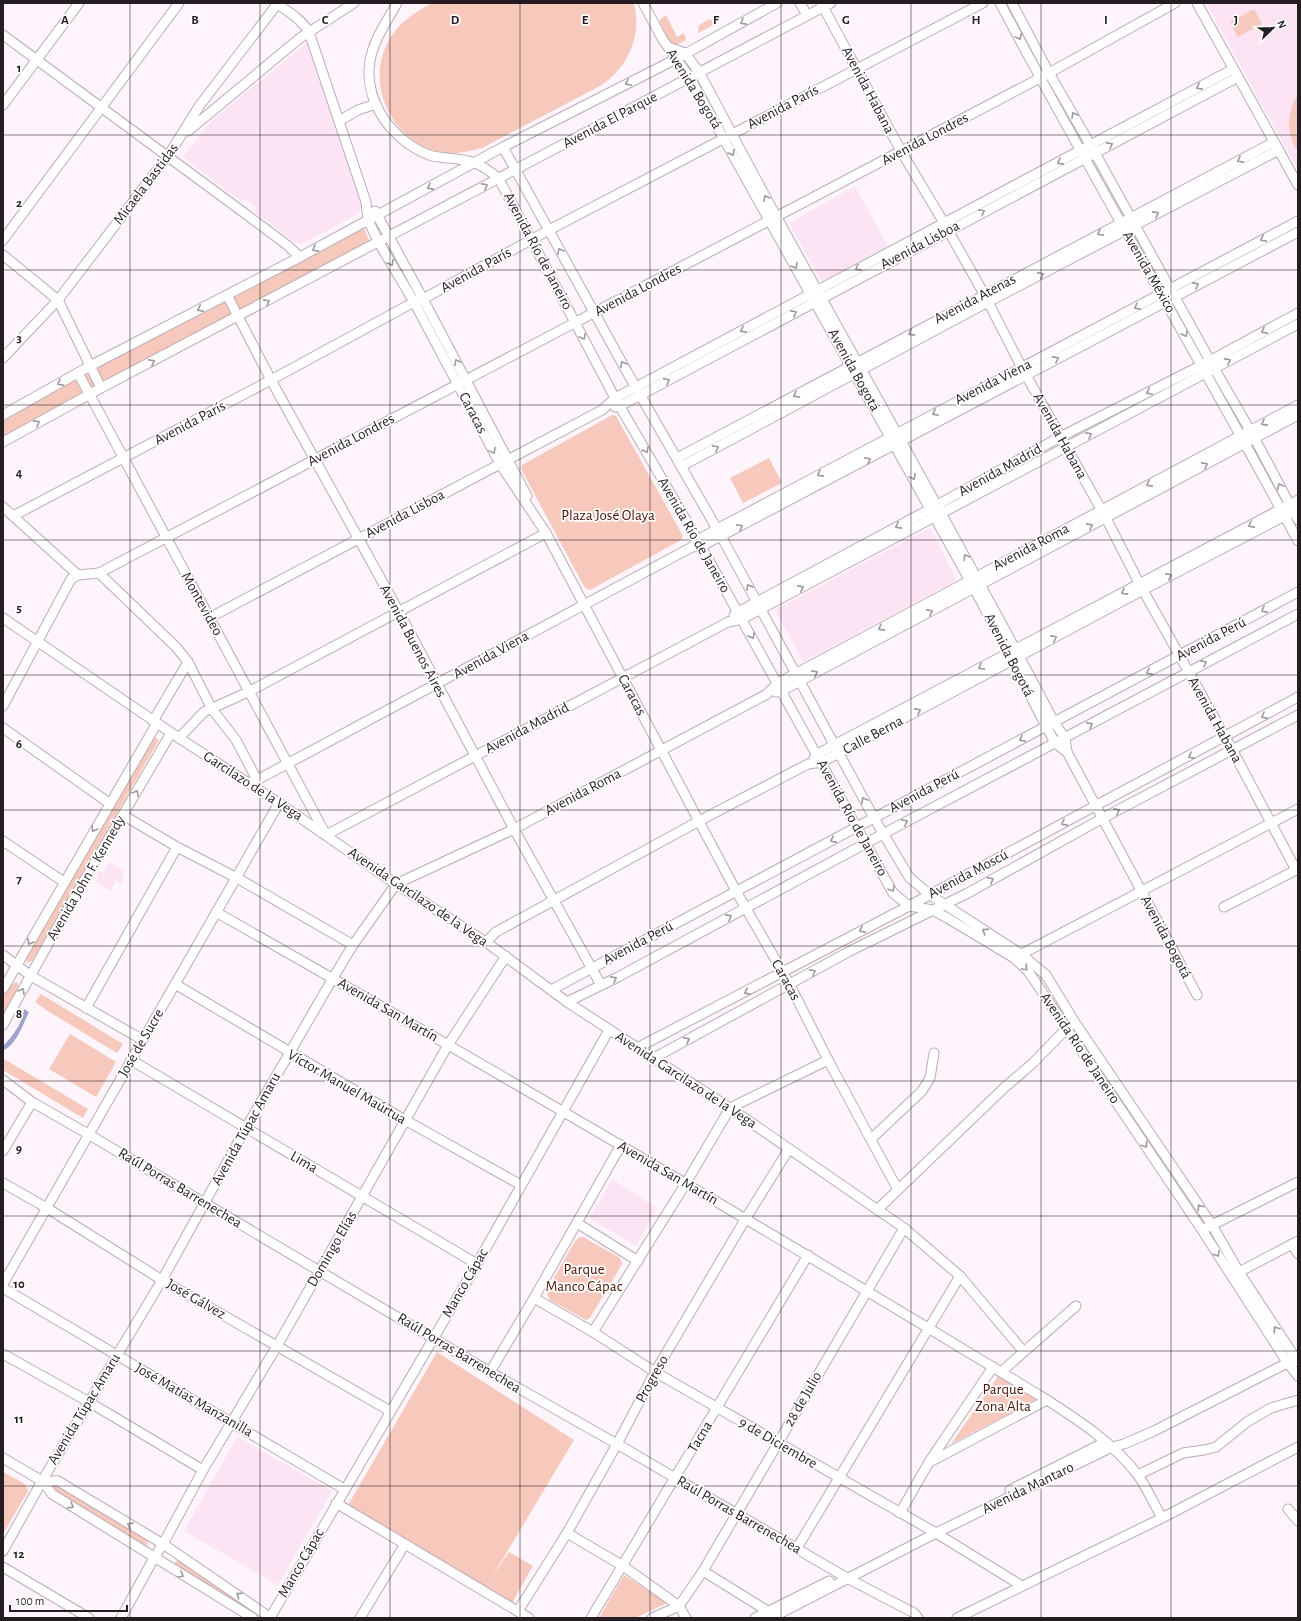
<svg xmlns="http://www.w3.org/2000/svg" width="1301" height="1621" viewBox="0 0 1301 1621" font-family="'Alegreya Sans',sans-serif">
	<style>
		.built { fill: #fce4f4 }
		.green { fill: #f7c9bc }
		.water { fill: #9fa4cd }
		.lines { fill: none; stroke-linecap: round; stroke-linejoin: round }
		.minor-casing { stroke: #bbabb6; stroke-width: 11 }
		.minor { stroke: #fff; stroke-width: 9 }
		.oneway { stroke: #9c9a9c }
		.grid { fill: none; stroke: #241e22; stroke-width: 1; stroke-opacity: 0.55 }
		.labels { text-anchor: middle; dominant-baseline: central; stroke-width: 3.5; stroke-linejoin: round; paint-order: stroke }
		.street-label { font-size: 15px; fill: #241e22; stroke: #fff }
		.park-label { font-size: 15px; fill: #4c1303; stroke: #fff }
		.grid-label { font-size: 13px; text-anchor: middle; font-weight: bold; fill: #241e22; stroke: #fff; stroke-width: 3.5; stroke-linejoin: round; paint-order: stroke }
	</style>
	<rect width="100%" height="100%" fill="#fef4fb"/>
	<g class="built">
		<polygon points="1206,3 1298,3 1298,170"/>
		<polygon points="307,43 362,205 358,214 302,244 296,243 254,211 256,208 245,199 241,201 183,157 212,120"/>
		<polygon points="855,186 888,246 822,282 789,223"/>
		<polygon points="930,528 957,580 803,662 775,610"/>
		<polygon points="110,862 124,871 121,875 124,877 121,884 116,880 111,891 95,882 98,878 97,876 99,871 103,873"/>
		<polygon points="612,1179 657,1208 636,1246 590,1218"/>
		<polygon points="239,1438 332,1491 278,1585 184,1531 236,1439"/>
	</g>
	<g class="green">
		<path d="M432 3H634C642 36 628 68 600 86L482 148C469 151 456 155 442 153 390 142 362 80 392 35 402 20 416 12 432 3Z"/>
		<polygon points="1254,9 1262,24 1238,37 1230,22"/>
		<polygon points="666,15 677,37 684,33 686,40 672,48 659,20"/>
		<polygon points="710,19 715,24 698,33 699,25"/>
		<path d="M1298 95V152C1286 134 1286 112 1298 95Z"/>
		<polygon points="363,226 370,242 3,445 3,415"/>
		<polygon points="612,415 616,416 683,536 681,540 590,590 585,588 521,469 522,465"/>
		<polygon points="769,458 782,483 743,503 730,478"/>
		<polygon points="152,735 159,740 32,961 27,963 26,956"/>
		<polygon points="17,982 19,987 3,1015 3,996 11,984"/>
		<polygon points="41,994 123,1044 117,1053 46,1010 35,1002"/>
		<polygon points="70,1034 116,1062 96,1097 49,1069"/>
		<polygon points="4,1059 88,1109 83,1118 3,1070"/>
		<polygon points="580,1237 583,1237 620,1258 622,1264 590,1318 586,1320 550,1300 546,1292 575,1241"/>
		<polygon points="437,1352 574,1440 492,1577 509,1552 533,1566 512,1603 485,1588 348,1505"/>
		<polygon points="999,1375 1037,1399 951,1444"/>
		<polygon points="3,1472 25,1484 28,1491 3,1534"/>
		<polygon points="53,1486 56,1486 147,1537 148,1540 147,1546 144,1547 52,1491"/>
		<polygon points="181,1560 255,1612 249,1611 175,1567 175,1563 176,1561"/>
		<polygon points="624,1575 667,1603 635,1618 599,1618"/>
	</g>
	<path class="water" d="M24 1009 29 1012C23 1024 17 1044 4 1050L3 1046C12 1037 23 1023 24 1009Z"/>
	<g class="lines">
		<defs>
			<g id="minor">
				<path d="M276 3C289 12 301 19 309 32L366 202 368 220 379 243 414 302 500 464 546 533 736 891 790 985 828 1060 898 1190"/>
				<path d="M397 3C389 18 378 33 373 49 358 93 388 139 429 155 434 157 441 157 447 158 471 160 480 162 499 179L615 398 701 546 893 893 909 906 933 910 949 919 1014 958 1028 971 1202 1230 1287 1362 1298 1376"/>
				<polyline points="643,3 663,40 690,78 974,588 1055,743 1067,752"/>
				<polyline points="800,3 807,15"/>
				<polyline points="821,3 901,151 944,223 984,294 1022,368 1106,518 1139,583 1233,751 1296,870"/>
				<path d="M1000 3C1096 184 1201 360 1298 541"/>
				<polyline points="1012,3 1049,73 1095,153 1214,368 1255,439 1298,520"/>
				<polyline points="1197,3 1298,185"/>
				<polyline points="3,35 243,212 287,245 300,257"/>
				<path d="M668 47 685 53 699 72C725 120 750 169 776 216 869 385 965 552 1054 722L1065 738 1067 752 1197 995"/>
				<polyline points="3,105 79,3"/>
				<polyline points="339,121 358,110 376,104"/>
				<polyline points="188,131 300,38 354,3"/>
				<polyline points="503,147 627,372 721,536 874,818 909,877 930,895 1021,954 1046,975 1074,1021 1212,1225 1239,1272 1298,1362"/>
				<polyline points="375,211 423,299 527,496"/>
				<polyline points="3,240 179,3"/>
				<polyline points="3,255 58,300 101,388"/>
				<polyline points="227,295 271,380 399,612 514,829 601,985"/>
				<polyline points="3,358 58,300 168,156 200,105 278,3"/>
				<polyline points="78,373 325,833"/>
				<polyline points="615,407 620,406 1238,77"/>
				<polyline points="3,415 90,366 300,257 503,147 676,59 777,3"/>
				<polyline points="3,442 101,388 831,3"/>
				<polyline points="677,458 1274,142"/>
				<polyline points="682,466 988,302 1279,150"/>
				<polyline points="3,507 78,575 99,573 176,647 188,662 212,709 236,740 257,780"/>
				<polyline points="13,516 271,380 414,302 423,299 549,230 983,3"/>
				<polyline points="695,543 698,540 717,529 1298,221"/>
				<polyline points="99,573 1040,78 1175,3"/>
				<polyline points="734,615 738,612 930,509 1060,437 1202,365 1298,313"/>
				<polyline points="3,618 179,738 279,803 396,884 486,942 567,1002 730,1108 904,1228 960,1276 1023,1351"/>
				<polyline points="209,618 602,410 615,398 636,387 1233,69"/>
				<polyline points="776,692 782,691 800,681 1298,415"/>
				<polyline points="3,706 71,579 78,575"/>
				<polyline points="153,721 188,662"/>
				<polyline points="3,728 109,803"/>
				<polyline points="179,738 204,712 250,691 546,533"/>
				<polyline points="814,758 818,754 834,745 1298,500"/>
				<polyline points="248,783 257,780 692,547 701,546 721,536 1298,232"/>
				<polyline points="123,815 177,847 237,878 353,945"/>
				<polyline points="326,835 728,622 742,619 1298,324"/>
				<polyline points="3,841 64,882"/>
				<polyline points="1224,907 1298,869"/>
				<path d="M216 912C496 1071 773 1233 1047 1400 1080 1421 1113 1443 1138 1475 1147 1488 1154 1504 1162 1518"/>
				<polyline points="486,942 496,932 699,821 808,764 822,762 839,753 1143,590 1298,509"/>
				<polyline points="3,955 31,976 143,1040"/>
				<polyline points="1016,957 1298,809"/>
				<polyline points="175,984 405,1120 521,1185"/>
				<polyline points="3,989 157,723"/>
				<polyline points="551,990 1298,592"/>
				<polyline points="567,1002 618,977 883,834 1298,614"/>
				<polyline points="86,1008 177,847"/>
				<polyline points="3,1025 71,903 171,733"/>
				<polyline points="637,1048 909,906 1298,697"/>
				<polyline points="652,1059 850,951 968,893 1103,818 1298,715"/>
				<polyline points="131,1060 477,1264"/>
				<polyline points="3,1080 32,1102 88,1134 490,1372 617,1444 847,1578 914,1613 918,1618"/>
				<polyline points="871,1139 922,1091 930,1078 934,1053"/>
				<polyline points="3,1151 32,1102"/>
				<polyline points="3,1183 47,1208 162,1280 390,1411"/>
				<polyline points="877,1210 1004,1088 1033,1063 1070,1025"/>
				<polyline points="577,1223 638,1261"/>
				<polyline points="1206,1228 1298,1182"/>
				<polyline points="1292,1244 1298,1254"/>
				<polyline points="1239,1272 1298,1241"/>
				<polyline points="3,1284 279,803"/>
				<polyline points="3,1288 344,1489"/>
				<polyline points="534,1298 593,1332 655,1372 936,1533 1022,1586"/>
				<polyline points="593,1332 686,1183 730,1108 828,1060"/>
				<polyline points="3,1354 89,1402 203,1470"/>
				<polyline points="490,1372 534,1298 621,1145"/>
				<polyline points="1001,1372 1076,1306"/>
				<polyline points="3,1458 42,1481 52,1494 253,1618"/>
				<polyline points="930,1462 1047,1400"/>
				<polyline points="1138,1475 1183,1453 1204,1450 1216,1447 1247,1422 1271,1408 1298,1400"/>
				<polyline points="42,1481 58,1481 163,1544 271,1618"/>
				<polyline points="1010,1490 1105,1442"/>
				<polyline points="336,1503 529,1618"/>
				<polyline points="1288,1509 1298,1521"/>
				<polyline points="900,1513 929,1462 993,1367"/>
				<polyline points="567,1533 623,1566 679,1606 686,1618"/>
				<polyline points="797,1548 960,1276"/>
				<polyline points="3,1551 42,1481 162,1280 246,1128 333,978 353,945 396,884 514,829 767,694 778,683 1298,405"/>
				<polyline points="3,1567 89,1618"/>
				<polyline points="703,1571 771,1613"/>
				<polyline points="518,1611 567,1533 617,1444 655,1372 746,1218 789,1149"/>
				<polyline points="121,1618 154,1558 163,1544 203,1470 277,1346 448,1045 506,956"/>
				<polyline points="270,1618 477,1264 609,1030"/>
				<polyline points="360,1618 405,1544"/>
				<polyline points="591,1618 808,1255"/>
				<polyline points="652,1618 679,1606 703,1571 904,1228"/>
				<polyline points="755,1618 829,1581"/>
				<polyline points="771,1618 936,1533 1112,1447 1124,1444 1154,1431 1293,1360"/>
				<polyline points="957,1618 1162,1518 1298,1447"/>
			</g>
		</defs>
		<use href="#minor" class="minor-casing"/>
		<use href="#minor" class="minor"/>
	</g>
	<defs><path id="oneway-chevron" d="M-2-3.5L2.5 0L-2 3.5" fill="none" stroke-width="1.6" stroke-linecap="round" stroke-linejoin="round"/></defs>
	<g class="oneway">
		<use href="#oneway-chevron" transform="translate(743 22) rotate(151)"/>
		<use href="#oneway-chevron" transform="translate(1019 37) rotate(62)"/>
		<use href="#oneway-chevron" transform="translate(628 83) rotate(153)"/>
		<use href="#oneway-chevron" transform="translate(1199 87) rotate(152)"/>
		<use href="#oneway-chevron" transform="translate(1074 115) rotate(-120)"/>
		<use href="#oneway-chevron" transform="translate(1110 145) rotate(-28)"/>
		<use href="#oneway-chevron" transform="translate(732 153) rotate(61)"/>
		<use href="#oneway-chevron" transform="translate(1240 160) rotate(152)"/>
		<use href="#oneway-chevron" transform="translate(1060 162) rotate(152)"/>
		<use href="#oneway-chevron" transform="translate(485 186) rotate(-28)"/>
		<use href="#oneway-chevron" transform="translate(430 187) rotate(152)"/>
		<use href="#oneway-chevron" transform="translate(766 198) rotate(-119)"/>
		<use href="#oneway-chevron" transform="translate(982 212) rotate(-28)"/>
		<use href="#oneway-chevron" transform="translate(1156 214) rotate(-28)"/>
		<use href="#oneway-chevron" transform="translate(1100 233) rotate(152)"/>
		<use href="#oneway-chevron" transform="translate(1263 239) rotate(152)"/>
		<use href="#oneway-chevron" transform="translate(315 249) rotate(151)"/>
		<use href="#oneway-chevron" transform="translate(560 251) rotate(-119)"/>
		<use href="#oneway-chevron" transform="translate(391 263) rotate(60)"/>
		<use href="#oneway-chevron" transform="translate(795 266) rotate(61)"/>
		<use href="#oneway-chevron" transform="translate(858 268) rotate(152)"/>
		<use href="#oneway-chevron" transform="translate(1041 275) rotate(-28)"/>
		<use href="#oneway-chevron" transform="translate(1196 285) rotate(-28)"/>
		<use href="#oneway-chevron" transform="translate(267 302) rotate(-28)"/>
		<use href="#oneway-chevron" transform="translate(1137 307) rotate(152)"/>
		<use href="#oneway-chevron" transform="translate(200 309) rotate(153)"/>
		<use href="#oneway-chevron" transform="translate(794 313) rotate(-28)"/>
		<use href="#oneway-chevron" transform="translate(743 330) rotate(152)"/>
		<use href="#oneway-chevron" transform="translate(1264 331) rotate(152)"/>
		<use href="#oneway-chevron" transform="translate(911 333) rotate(152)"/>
		<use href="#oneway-chevron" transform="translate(1185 334) rotate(60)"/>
		<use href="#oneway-chevron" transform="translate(583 337) rotate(62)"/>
		<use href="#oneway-chevron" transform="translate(1056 359) rotate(-28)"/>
		<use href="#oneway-chevron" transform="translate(1228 361) rotate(-28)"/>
		<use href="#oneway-chevron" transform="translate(152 362) rotate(-28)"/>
		<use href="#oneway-chevron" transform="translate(457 362) rotate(-118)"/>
		<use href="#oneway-chevron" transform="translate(623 364) rotate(-119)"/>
		<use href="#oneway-chevron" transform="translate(667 381) rotate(-28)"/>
		<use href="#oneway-chevron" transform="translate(60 383) rotate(151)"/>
		<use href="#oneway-chevron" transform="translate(1149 392) rotate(153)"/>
		<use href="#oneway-chevron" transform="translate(796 395) rotate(152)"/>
		<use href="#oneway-chevron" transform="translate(935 413) rotate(153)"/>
		<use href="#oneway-chevron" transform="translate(37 423) rotate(-29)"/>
		<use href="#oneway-chevron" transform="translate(1264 423) rotate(152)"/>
		<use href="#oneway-chevron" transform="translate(1089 435) rotate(-28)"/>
		<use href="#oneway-chevron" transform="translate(716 448) rotate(-28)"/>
		<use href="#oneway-chevron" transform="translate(646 450) rotate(60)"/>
		<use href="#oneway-chevron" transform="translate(493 451) rotate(62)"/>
		<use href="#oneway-chevron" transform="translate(868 460) rotate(-28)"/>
		<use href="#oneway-chevron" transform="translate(1205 465) rotate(-28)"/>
		<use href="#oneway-chevron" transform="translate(820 474) rotate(152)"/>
		<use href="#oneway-chevron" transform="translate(913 477) rotate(62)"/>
		<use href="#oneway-chevron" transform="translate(1149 484) rotate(152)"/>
		<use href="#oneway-chevron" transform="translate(1280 486) rotate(-118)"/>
		<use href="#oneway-chevron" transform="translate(1251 525) rotate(152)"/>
		<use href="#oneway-chevron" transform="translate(898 526) rotate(152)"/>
		<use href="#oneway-chevron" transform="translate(1090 526) rotate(-28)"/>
		<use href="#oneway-chevron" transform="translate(740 527) rotate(-28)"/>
		<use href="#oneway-chevron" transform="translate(966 557) rotate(-120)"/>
		<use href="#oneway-chevron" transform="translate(1169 576) rotate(-28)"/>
		<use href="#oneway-chevron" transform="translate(749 587) rotate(-119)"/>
		<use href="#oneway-chevron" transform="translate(801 588) rotate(-28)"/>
		<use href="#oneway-chevron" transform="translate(1124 592) rotate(152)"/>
		<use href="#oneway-chevron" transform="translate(1264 610) rotate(152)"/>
		<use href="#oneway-chevron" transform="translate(930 612) rotate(-28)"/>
		<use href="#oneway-chevron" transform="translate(881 628) rotate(152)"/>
		<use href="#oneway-chevron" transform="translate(752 636) rotate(61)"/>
		<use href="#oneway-chevron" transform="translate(1054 638) rotate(-28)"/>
		<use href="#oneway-chevron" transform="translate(1204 663) rotate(-28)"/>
		<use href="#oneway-chevron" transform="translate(981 667) rotate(152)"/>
		<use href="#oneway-chevron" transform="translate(1149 672) rotate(152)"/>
		<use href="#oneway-chevron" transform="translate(815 673) rotate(-28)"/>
		<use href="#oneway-chevron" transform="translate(918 711) rotate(-28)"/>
		<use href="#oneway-chevron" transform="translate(1264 716) rotate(151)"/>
		<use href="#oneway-chevron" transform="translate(1090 725) rotate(-28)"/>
		<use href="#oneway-chevron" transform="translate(1022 739) rotate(152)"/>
		<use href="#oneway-chevron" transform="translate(1191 756) rotate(152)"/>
		<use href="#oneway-chevron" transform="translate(136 793) rotate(-59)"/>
		<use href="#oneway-chevron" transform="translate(864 800) rotate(-118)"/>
		<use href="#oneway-chevron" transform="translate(1117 811) rotate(-27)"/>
		<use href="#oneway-chevron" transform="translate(905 822) rotate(-28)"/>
		<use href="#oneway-chevron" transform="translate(1064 823) rotate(152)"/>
		<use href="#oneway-chevron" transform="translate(94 829) rotate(120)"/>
		<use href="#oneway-chevron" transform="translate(833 840) rotate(152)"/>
		<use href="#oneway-chevron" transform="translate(991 880) rotate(-29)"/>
		<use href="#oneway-chevron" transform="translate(892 889) rotate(56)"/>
		<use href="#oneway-chevron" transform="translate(729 917) rotate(-28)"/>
		<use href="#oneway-chevron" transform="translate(862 930) rotate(153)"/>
		<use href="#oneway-chevron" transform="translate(985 931) rotate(-147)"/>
		<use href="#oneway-chevron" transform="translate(30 942) rotate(119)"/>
		<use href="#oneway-chevron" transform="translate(1025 968) rotate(46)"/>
		<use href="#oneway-chevron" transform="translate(813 972) rotate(-29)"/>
		<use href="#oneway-chevron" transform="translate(614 979) rotate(-27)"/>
		<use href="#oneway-chevron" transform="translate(22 991) rotate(-60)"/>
		<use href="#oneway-chevron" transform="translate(747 992) rotate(153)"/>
		<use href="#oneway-chevron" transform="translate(687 1040) rotate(-28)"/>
		<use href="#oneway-chevron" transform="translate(1145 1145) rotate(56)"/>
		<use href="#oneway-chevron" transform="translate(1200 1207) rotate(-124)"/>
		<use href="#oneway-chevron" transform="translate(1217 1254) rotate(58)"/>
		<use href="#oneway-chevron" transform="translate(1276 1329) rotate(-123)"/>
		<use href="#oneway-chevron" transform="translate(71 1506) rotate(32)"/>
		<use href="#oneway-chevron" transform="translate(130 1525) rotate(-149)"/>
		<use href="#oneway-chevron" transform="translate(181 1575) rotate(31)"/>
		<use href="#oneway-chevron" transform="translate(239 1595) rotate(-146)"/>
	</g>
	<path class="grid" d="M130 3V1618M260 3V1618M390 3V1618M520 3V1618M650 3V1618M781 3V1618M911 3V1618M1041 3V1618M1171 3V1618M3 135H1298M3 270H1298M3 405H1298M3 540H1298M3 675H1298M3 810H1298M3 946H1298M3 1081H1298M3 1216H1298M3 1351H1298M3 1486H1298"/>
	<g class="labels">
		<g class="street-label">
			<text transform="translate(694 89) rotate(58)">Avenida Bogotá</text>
			<text transform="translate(868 90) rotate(62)">Avenida Habana</text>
			<text transform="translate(783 107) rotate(-28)">Avenida París</text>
			<text transform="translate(610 120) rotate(-28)">Avenida El Parque</text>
			<text transform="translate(925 139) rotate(-28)">Avenida Londres</text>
			<text transform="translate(146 184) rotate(-53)">Micaela Bastidas</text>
			<text transform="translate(920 245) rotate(-28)">Avenida Lisboa</text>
			<text transform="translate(538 251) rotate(62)">Avenida Río de Janeiro</text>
			<text transform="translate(476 270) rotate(-29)">Avenida París</text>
			<text transform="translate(1149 272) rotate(60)">Avenida México</text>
			<text transform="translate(638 290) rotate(-28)">Avenida Londres</text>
			<text transform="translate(975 299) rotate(-28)">Avenida Atenas</text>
			<text transform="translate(854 370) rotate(61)">Avenida Bogotá</text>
			<text transform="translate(993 382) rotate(-27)">Avenida Viena</text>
			<text transform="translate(473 413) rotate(62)">Caracas</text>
			<text transform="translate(190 423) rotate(-28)">Avenida París</text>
			<text transform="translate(1060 436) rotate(61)">Avenida Habana</text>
			<text transform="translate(351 440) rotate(-28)">Avenida Londres</text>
			<text transform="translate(1000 470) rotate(-29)">Avenida Madrid</text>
			<text transform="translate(405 514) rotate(-28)">Avenida Lisboa</text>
			<text transform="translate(694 535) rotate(60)">Avenida Río de Janeiro</text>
			<text transform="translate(1031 547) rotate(-28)">Avenida Roma</text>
			<text transform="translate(202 604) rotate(61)">Montevideo</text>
			<text transform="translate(1211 639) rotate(-28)">Avenida Perú</text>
			<text transform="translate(413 641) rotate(62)">Avenida Buenos Aires</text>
			<text transform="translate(491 655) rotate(-29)">Avenida Viena</text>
			<text transform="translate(1009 655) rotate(63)">Avenida Bogotá</text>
			<text transform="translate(632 695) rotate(62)">Caracas</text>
			<text transform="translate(1215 720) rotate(61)">Avenida Habana</text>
			<text transform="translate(527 728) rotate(-28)">Avenida Madrid</text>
			<text transform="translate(873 735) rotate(-28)">Calle Berna</text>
			<text transform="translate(253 786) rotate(33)">Garcilazo de la Vega</text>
			<text transform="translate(924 791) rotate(-28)">Avenida Perú</text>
			<text transform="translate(583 792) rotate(-28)">Avenida Roma</text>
			<text transform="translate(852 818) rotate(61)">Avenida Río de Janeiro</text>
			<text transform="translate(968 874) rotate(-28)">Avenida Moscú</text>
			<text transform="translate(86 878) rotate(-60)">Avenida John F. Kennedy</text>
			<text transform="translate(418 897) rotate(34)">Avenida Garcilazo de la Vega</text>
			<text transform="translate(1166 937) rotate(62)">Avenida Bogotá</text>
			<text transform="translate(638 943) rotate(-28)">Avenida Perú</text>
			<text transform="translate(786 980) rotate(61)">Caracas</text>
			<text transform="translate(388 1010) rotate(30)">Avenida San Martín</text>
			<text transform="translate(141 1043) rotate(-60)">José de Sucre</text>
			<text transform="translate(1080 1048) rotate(56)">Avenida Río de Janeiro</text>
			<text transform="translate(686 1080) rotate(33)">Avenida Garcilazo de la Vega</text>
			<text transform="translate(347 1087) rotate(30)">Víctor Manuel Maúrtua</text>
			<text transform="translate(246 1129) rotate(-61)">Avenida Túpac Amaru</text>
			<text transform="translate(304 1162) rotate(30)">Lima</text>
			<text transform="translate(668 1173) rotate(30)">Avenida San Martín</text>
			<text transform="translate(180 1188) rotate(31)">Raúl Porras Barrenechea</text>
			<text transform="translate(332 1249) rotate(-60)">Domingo Elías</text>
			<text transform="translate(465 1283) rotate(-60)">Manco Cápac</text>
			<text transform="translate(196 1299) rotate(30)">José Gálvez</text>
			<text transform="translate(459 1353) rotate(31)">Raúl Porras Barrenechea</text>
			<text transform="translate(652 1379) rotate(-61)">Progreso</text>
			<text transform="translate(803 1399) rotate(-60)">28 de Julio</text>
			<text transform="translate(194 1400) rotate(30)">José Matías Manzanilla</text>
			<text transform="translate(84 1409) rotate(-59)">Avenida Túpac Amaru</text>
			<text transform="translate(700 1437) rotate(-59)">Tacna</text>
			<text transform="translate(778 1443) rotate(30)">9 de Diciembre</text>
			<text transform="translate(1028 1488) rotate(-26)">Avenida Mantaro</text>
			<text transform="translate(739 1515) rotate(30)">Raúl Porras Barrenechea</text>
			<text transform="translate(301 1563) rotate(-60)">Manco Cápac</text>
		</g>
		<g class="park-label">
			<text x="608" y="515">Plaza José Olaya</text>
			<text x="584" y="1269">Parque<tspan x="584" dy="17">Manco Cápac</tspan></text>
			<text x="1003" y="1389">Parque<tspan x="1003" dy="17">Zona Alta</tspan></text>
		</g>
	</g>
	<g class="grid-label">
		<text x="65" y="24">A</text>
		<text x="195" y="24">B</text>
		<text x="325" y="24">C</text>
		<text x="455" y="24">D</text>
		<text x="585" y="24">E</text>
		<text x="716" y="24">F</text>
		<text x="846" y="24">G</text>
		<text x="976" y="24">H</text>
		<text x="1106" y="24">I</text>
		<text x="1236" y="24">J</text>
		<text x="19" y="72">1</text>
		<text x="19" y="207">2</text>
		<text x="19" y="342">3</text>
		<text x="19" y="477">4</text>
		<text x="19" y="612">5</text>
		<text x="19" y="748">6</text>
		<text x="19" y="883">7</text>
		<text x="19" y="1018">8</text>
		<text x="19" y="1153">9</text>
		<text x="19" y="1288">10</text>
		<text x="19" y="1423">11</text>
		<text x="19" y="1558">12</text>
	</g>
	<rect width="1301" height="1621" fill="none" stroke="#241e22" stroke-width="8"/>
	<g transform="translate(1273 28) rotate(67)" stroke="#ffffff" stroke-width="3" paint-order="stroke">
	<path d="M0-3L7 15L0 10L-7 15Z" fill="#241e22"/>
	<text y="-6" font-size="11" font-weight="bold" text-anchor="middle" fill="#241e22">N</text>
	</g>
	<path d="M10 1605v6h117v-6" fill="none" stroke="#241e22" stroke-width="2"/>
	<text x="16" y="1605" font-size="12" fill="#241e22" stroke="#ffffff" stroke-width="3" paint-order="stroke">100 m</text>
</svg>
